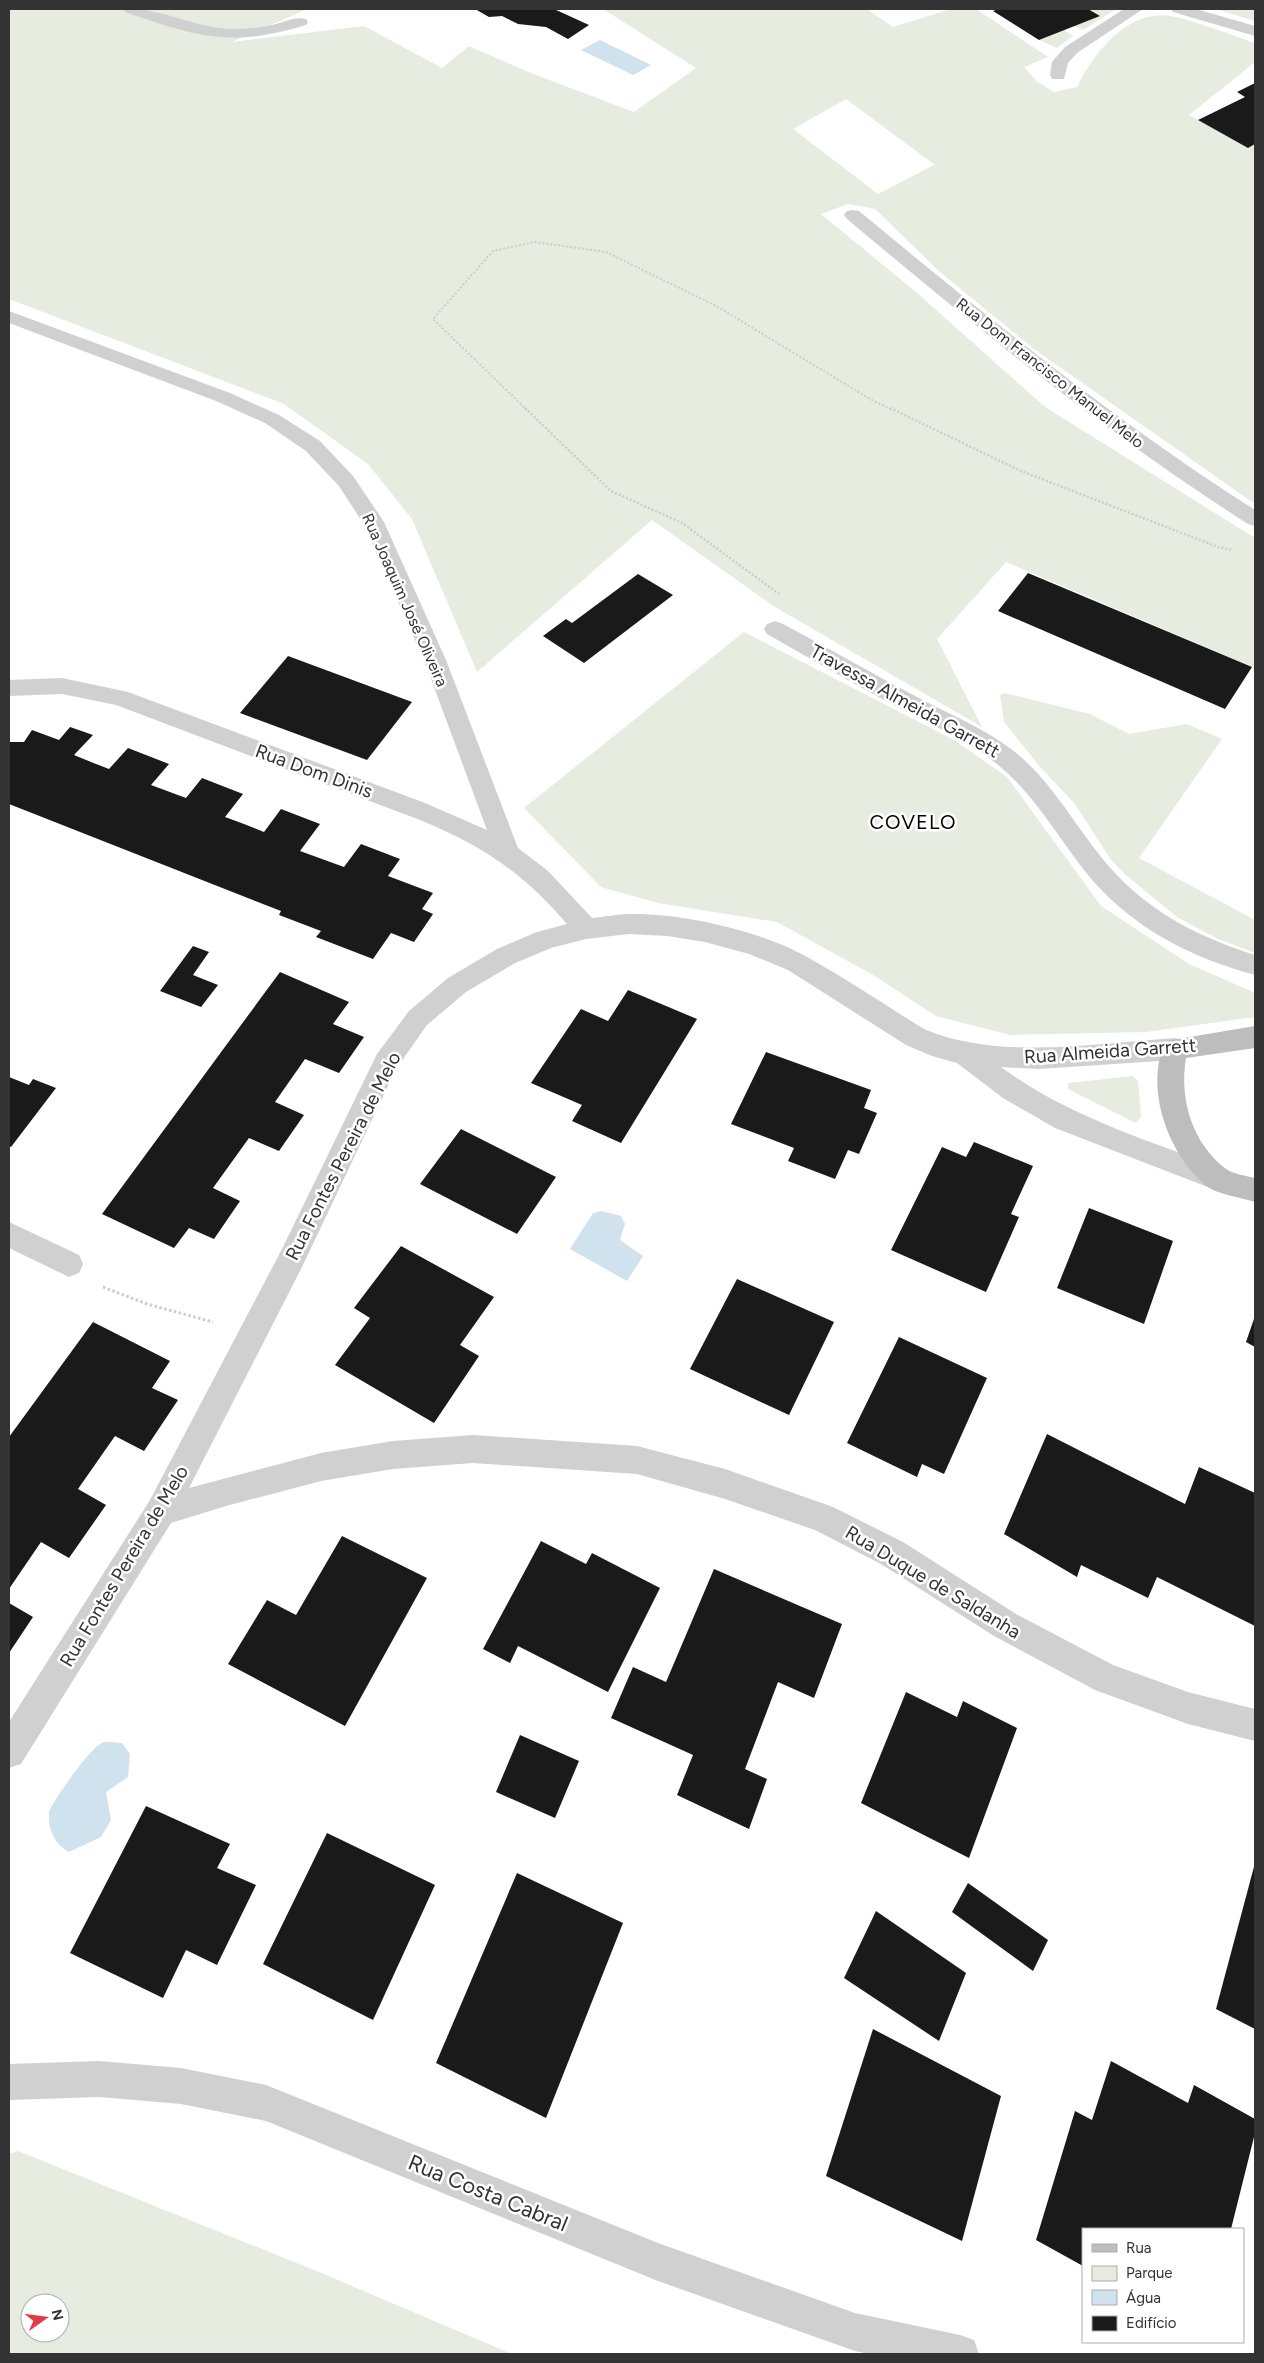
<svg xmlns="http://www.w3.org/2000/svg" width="1264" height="2363" viewBox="0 0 1264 2363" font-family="Figtree,sans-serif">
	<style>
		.green { fill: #e6ecdf; fill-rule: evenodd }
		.water { fill: #cfe2ee }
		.building { fill: #1a1a1a }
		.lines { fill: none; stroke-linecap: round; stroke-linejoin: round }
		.path-far2 { stroke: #cdcdcd; stroke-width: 2; stroke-dasharray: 2 2; stroke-linecap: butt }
		.path-far1 { stroke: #cdcdcd; stroke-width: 2.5; stroke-dasharray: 2 2; stroke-linecap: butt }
		.path { stroke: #cdcdcd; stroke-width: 3; stroke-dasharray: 2.5 2.5; stroke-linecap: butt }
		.lane { fill: #d0d0d0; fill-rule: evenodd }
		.street { fill: #d0d0d0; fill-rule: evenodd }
		.secondary { fill: #bdbdbd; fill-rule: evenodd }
		.labels { text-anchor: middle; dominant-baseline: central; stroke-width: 5; stroke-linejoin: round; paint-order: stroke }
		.far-street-label { font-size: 16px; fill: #333; stroke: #fff }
		.street-label { font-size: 19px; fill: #333; stroke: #fff }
		.neighbourhood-label { font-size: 20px; letter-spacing: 1px; fill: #000; stroke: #fff }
		.near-street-label { font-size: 22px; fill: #333; stroke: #fff }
	</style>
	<rect width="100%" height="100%" fill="#fff"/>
	<g class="green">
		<path d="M9 9H307L232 42 364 26 442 68 469 46 528 72 634 112 696 68 603 9H867L893 27 951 9H976L1048 57 1024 67 1036 81 1054 92 1077 87C1094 53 1127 9 1171 16 1197 21 1230 35 1255 43V62L1189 115 1248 148 1255 144V504L1034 349 940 272 875 209 848 204 821 214 917 293 1045 407 1255 538V668L1006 562 937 639 982 727 775 607 652 520 477 672 412 519 368 464 284 404 9 299ZM846 99 935 165H934L878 194 793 129Z"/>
		<polygon points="1088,9 1116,9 1083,30 1074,26 1099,16"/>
		<polygon points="1216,9 1253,9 1255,11 1255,21"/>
		<polygon points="1064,30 1073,36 1057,48 1039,40"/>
		<polygon points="744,632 954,740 1007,777 1101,906 1189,964 1255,993 1255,1017 1146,1032 1010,1035 936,1016 873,975 777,922 658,903 601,887 524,808"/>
		<polygon points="1005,693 1090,714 1129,734 1187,724 1222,739 1139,858 1255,920 1255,953 1218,939 1177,917 1126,875 1111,860 1075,804 1041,768 1004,722 1000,695"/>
		<polygon points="1133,1076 1138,1081 1141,1117 1136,1123 1068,1089 1068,1083"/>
		<path d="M18 2151 319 2272 512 2354H9V2154ZM30 2303H60V2333H30Z"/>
	</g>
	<g class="water">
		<polygon points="600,40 651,65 633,75 581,50"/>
		<polygon points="602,1211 621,1216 625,1224 620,1240 643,1256 627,1281 570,1249 593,1213"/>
		<path d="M111 1742 122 1743 130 1754 128 1777 106 1792 111 1820 101 1837 69 1852C55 1844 48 1831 49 1813 50 1804 90 1749 100 1744 103 1742 108 1742 111 1742Z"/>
	</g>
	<g class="building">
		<polygon points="475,9 554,9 589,25 568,39 546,27 518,24 502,16 489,17"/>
		<polygon points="998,9 1088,9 1100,16 1039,40 993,11"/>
		<polygon points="1255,83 1255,144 1248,148 1198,120 1245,97 1237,92"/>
		<polygon points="1028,573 1252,667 1225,709 998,611"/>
		<polygon points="638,574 673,595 584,663 543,636 566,619 572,623"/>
		<polygon points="288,656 412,702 367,760 240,713"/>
		<polygon points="70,727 93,735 74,755 91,762 109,769 128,748 169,764 151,785 186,798 202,778 243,794 225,817 244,824 264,832 281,809 320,824 300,851 344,867 361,844 400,859 388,876 433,893 422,909 433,914 414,942 391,933 373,959 316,937 321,931 279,915 281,911 9,804 9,742 24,742 32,730 59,740"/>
		<polygon points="193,946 209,952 193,975 218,985 201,1007 160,991"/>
		<polygon points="280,972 349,1002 333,1024 364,1037 339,1073 305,1059 275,1102 304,1115 279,1151 249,1138 213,1188 240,1201 214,1239 189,1228 174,1248 102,1214"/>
		<polygon points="628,990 697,1019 621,1143 572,1121 582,1105 531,1083 581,1009 608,1021"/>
		<polygon points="766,1052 871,1090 864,1108 877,1113 859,1154 848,1150 835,1179 788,1161 794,1148 731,1124"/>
		<polygon points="9,1077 29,1085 33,1079 56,1088 11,1147 9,1146"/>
		<polygon points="461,1129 556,1177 517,1234 420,1184"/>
		<polygon points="974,1142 1033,1166 1011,1214 1019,1217 986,1292 891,1250 942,1147 966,1157"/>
		<polygon points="1089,1208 1173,1241 1144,1324 1057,1288"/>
		<polygon points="401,1246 494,1297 460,1345 479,1356 434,1423 335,1365 370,1318 354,1308"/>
		<polygon points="737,1279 834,1322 789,1415 690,1369"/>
		<polygon points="1255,1316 1255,1347 1246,1342"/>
		<polygon points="93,1322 170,1361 152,1388 178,1400 144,1451 115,1436 78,1489 106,1505 69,1558 41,1542 9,1589 9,1437"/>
		<polygon points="899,1337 987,1378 944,1474 922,1464 917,1477 847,1443"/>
		<polygon points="1047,1434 1185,1504 1199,1467 1255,1493 1255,1626 1157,1577 1148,1598 1081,1565 1077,1577 1004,1534"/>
		<polygon points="342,1536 427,1578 345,1726 228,1664 267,1600 296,1615"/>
		<polygon points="541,1541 586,1564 592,1553 660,1588 608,1692 518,1646 510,1663 483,1649"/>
		<polygon points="714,1569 842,1624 814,1698 778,1682 745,1769 767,1779 749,1829 677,1795 693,1755 611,1718 633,1667 666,1682"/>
		<polygon points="9,1603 33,1617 9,1653"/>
		<polygon points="906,1692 957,1717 963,1701 1017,1728 969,1858 861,1803"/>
		<polygon points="520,1735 579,1761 555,1818 496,1792"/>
		<polygon points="146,1806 230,1844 217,1868 256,1885 217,1965 186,1950 163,1998 70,1953"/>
		<polygon points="327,1833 435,1885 373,2020 263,1964"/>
		<polygon points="1255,1863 1255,2029 1216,2009"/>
		<polygon points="517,1873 623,1923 546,2118 436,2063"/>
		<polygon points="968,1883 1048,1940 1033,1971 952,1912"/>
		<polygon points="876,1911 966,1973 939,2041 844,1978"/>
		<polygon points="873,2029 1001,2096 962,2241 826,2176"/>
		<polygon points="1111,2061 1188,2103 1194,2085 1255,2119 1255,2133 1231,2229 1083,2229 1083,2266 1036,2240 1075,2111 1092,2120"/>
	</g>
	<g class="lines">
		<polyline class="path-far2" points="527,410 433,319 493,251 535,242 606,252 718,307 870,399 892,410"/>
		<g class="path-far1">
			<polyline points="525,408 611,491 682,523 779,594"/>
			<polyline points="890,408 1021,471 1218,547 1233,550"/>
		</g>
		<polyline class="path" points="103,1287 147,1304 213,1322"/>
		<polygon class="lane" points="1124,9 1143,9 1077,53 1068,63 1064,79 1052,79 1050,75 1052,62 1065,47"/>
		<g class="street">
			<path d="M123 9C161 7 195 29 233 29 246 29 259 28 272 25 283 23 294 16 306 19L308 22 306 25C230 48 198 37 125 12Z"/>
			<polygon points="1171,9 1196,9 1255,26 1255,36 1173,12"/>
			<path d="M853 210 859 211C987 317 1115 421 1255 510V526L1248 524C1105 433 976 327 847 219L844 215 847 211Z"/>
			<path d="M9 311 230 393 279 415 320 441 353 476 384 522 446 660 518 848 548 871 592 918C604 917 617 914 630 914 683 913 761 931 807 957 847 979 885 1005 924 1029 999 1061 1096 1043 1175 1038L1184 1041 1188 1049 1184 1057 1175 1060 1038 1069 1001 1067C1068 1117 1150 1141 1228 1171L1232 1179 1228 1187 1218 1191 1055 1128 1003 1098 957 1063 932 1056 906 1045 788 970 749 954 705 942 667 936 629 934 586 939 551 948 515 963 466 992 427 1025 396 1069 302 1267 189 1488 321 1453 393 1441 473 1435 637 1446 725 1469 833 1507 903 1542 1016 1614 1113 1665 1188 1692 1255 1709V1741L1188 1724 1095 1690 994 1636 881 1564 815 1530 725 1499 637 1474 473 1463 393 1469 321 1481 226 1506 171 1523 21 1764 9 1768V1722L150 1500 282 1249 377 1054 409 1011 448 978 497 949 537 932 567 924C522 872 483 846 420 820L116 705 62 694 9 696V680L62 678 128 692 425 803 487 830 424 660 363 523 339 486 306 451 265 423 216 401 9 323Z"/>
			<path d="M775 621 783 624C828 648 873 674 919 698 951 715 986 729 1015 752 1051 781 1073 822 1101 857 1143 909 1193 935 1255 955V975C1189 957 1128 926 1084 870 1056 834 1034 794 998 765 970 741 935 727 903 710 857 686 813 660 767 634L764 629 767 624Z"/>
			<polygon points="9,1222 79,1255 83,1264 79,1273 69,1277 9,1248"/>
			<polygon points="99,2061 181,2068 266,2085 658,2243 855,2313 960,2335 974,2340 979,2354 869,2354 855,2351 658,2281 266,2121 181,2104 99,2097 9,2100 9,2064"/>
		</g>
		<path class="secondary" d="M1255 1026V1048L1186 1058C1179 1099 1192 1143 1226 1169 1233 1174 1247 1176 1255 1178V1202C1243 1198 1217 1194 1208 1187 1169 1157 1143 1087 1166 1041Z"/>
	</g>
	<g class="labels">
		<g class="far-street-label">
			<text transform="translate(1050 373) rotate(38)">Rua Dom Francisco Manuel Melo</text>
			<text transform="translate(405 600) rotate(66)">Rua Joaquim José Oliveira</text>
		</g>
		<g class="street-label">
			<text transform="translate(905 701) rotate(29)">Travessa Almeida Garrett</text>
			<text transform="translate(314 771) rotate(20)">Rua Dom Dinis</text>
			<text transform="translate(1110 1051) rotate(-4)">Rua Almeida Garrett</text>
			<text transform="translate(343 1156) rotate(-63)">Rua Fontes Pereira de Melo</text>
			<text transform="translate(124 1566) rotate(-59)">Rua Fontes Pereira de Melo</text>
			<text transform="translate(933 1582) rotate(31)">Rua Duque de Saldanha</text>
		</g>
		<g class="neighbourhood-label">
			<text x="913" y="822">COVELO</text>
		</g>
		<g class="near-street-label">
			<text transform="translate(488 2193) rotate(22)">Rua Costa Cabral</text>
		</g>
	</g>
	<rect width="1264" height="2363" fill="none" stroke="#333333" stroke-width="20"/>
	<rect x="1082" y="2228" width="162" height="115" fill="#ffffff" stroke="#adadad"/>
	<rect x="1092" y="2244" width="25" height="8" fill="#bdbdbd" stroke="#adadad"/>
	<text x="1126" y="2253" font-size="15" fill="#333333">Rua</text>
	<rect x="1092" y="2266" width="25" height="15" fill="#e6ecdf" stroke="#adadad"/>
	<text x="1126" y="2278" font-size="15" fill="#333333">Parque</text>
	<rect x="1092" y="2290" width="25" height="15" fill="#cfe2ee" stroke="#adadad"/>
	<text x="1126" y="2303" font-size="15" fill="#333333">Água</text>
	<rect x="1092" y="2316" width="25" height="15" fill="#1a1a1a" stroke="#adadad"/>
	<text x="1126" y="2328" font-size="15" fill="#333333">Edifício</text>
	<g transform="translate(45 2318) rotate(76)"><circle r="24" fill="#ffffff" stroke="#adadad"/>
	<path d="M0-4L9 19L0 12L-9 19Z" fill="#e63946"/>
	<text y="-8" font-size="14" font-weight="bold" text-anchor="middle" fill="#333333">N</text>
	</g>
</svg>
